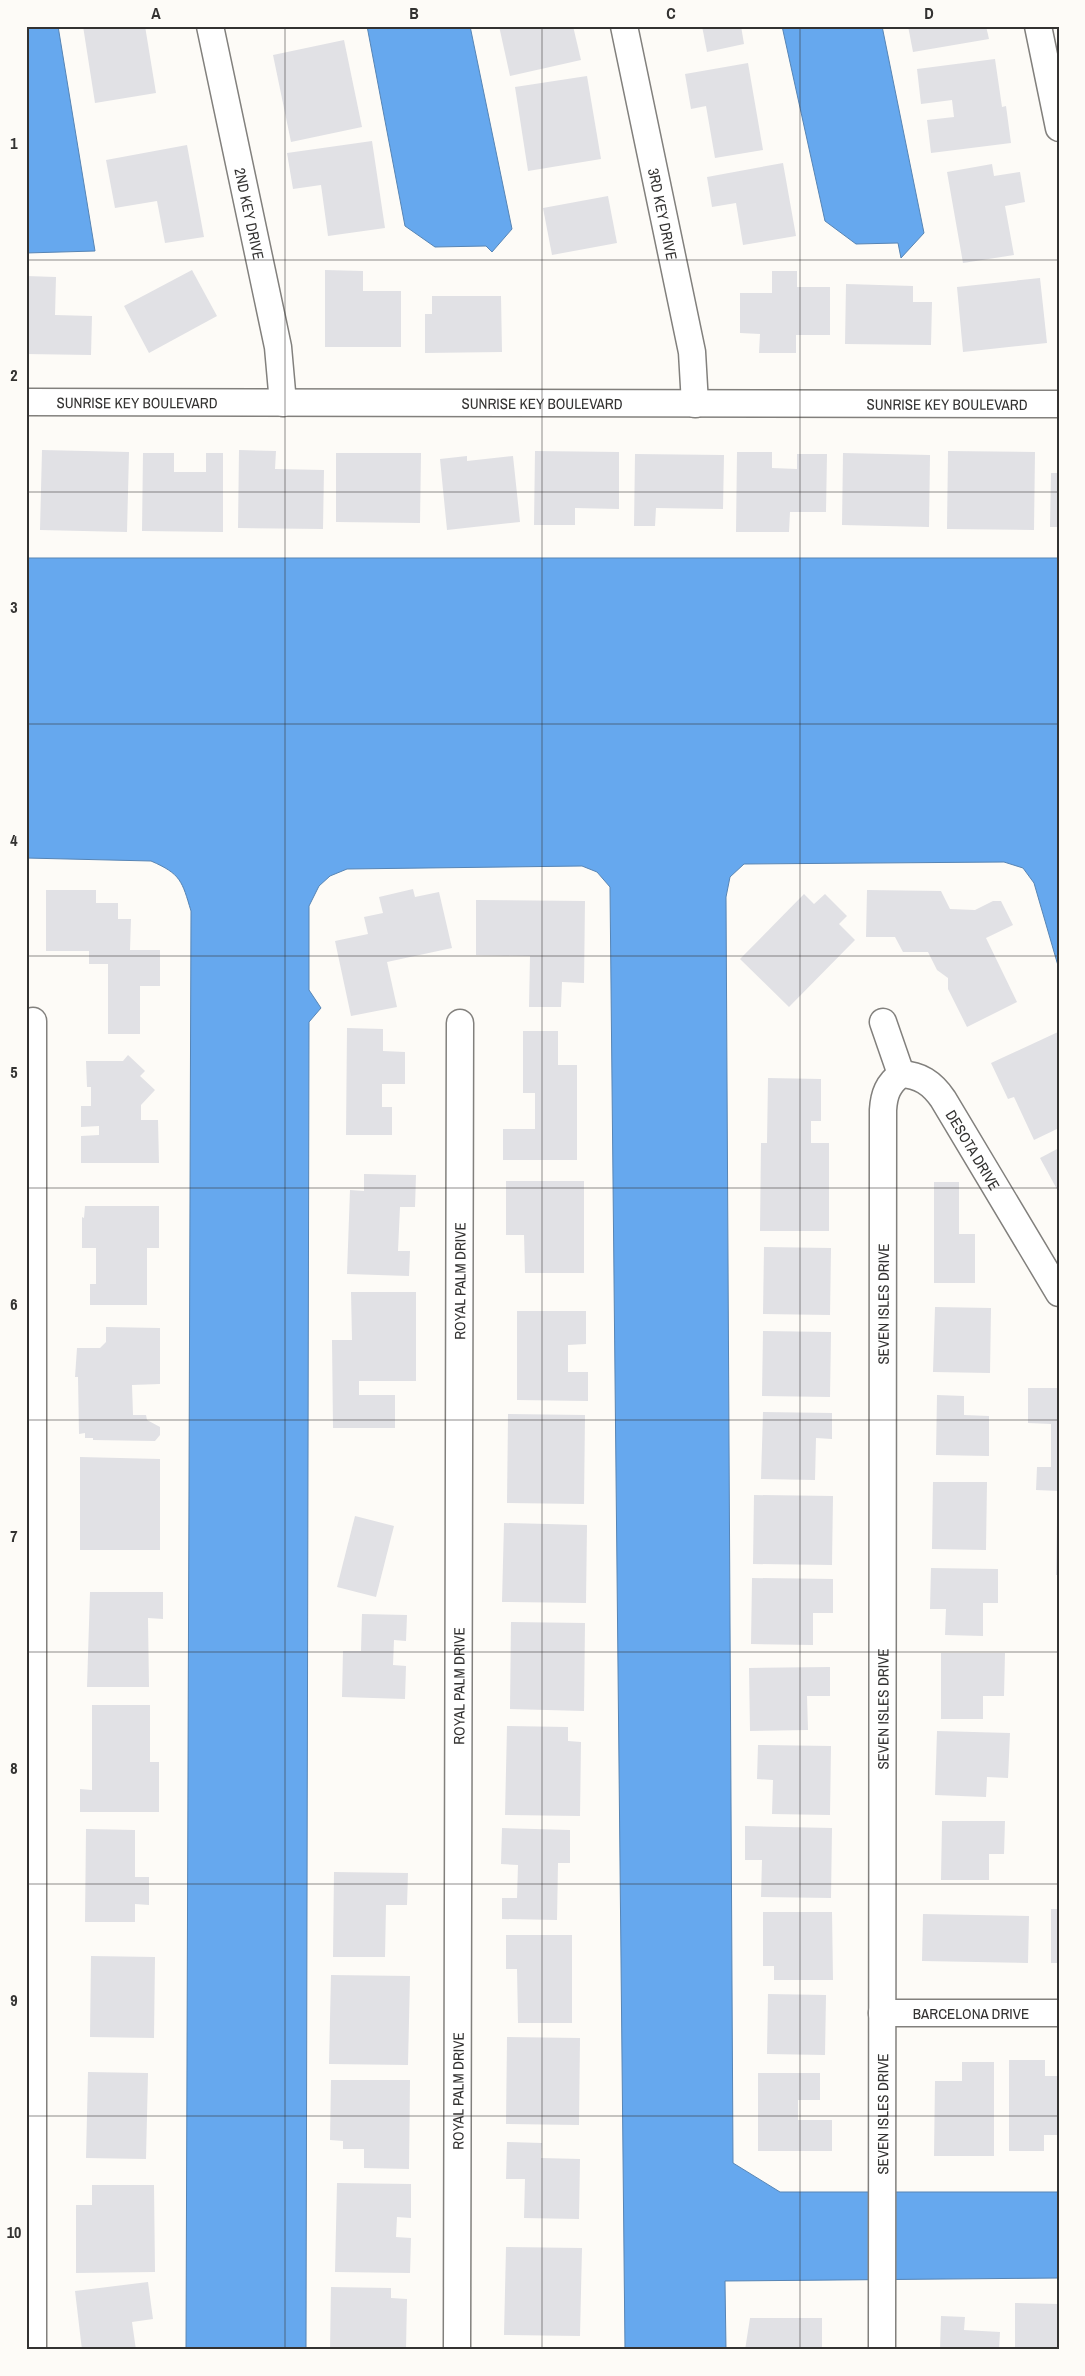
<svg xmlns="http://www.w3.org/2000/svg" width="1085" height="2376" viewBox="0 0 1085 2376" font-family="'Archivo Narrow',sans-serif">
	<style>
		.water { fill: #66a8ee; stroke: #5785b5 }
		.building { fill: #e1e1e5 }
		.lines { fill: none; stroke-linecap: round; stroke-linejoin: round }
		.minor-casing { stroke: #82807d; stroke-width: 29 }
		.minor { stroke: #fff; stroke-width: 26 }
		.grid { fill: none; stroke: #333231; stroke-width: 1; stroke-opacity: 0.55 }
		.labels { text-anchor: middle; dominant-baseline: central; stroke-width: 4.5; stroke-linejoin: round; paint-order: stroke }
		.street-label { font-size: 15px; fill: #333231; stroke: #fdfbf7 }
		.neatline { fill: none; stroke: #333231; stroke-width: 2 }
		.grid-label { font-size: 16px; text-anchor: middle; font-weight: bold; fill: #333231 }
	</style>
	<rect width="100%" height="100%" fill="#fdfbf7"/>
	<g class="water">
		<polygon points="26,26 58,26 95,251 26,253"/>
		<polygon points="367,26 470,26 512,229 492,252 486,246 435,247 405,226"/>
		<polygon points="782,26 882,26 924,233 901,258 898,243 856,244 825,221"/>
		<path d="M26 558H1059V969L1034 883 1023 868 1004 862 744 864 730 877 726 897 733 2163 780 2192H1059V2278L725 2281 726 2350H625L610 887 597 872 582 866 347 869 330 876 319 886 309 906V990L321 1008 309 1022 306 2350H186L191 911C182 881 181 874 151 861L26 858Z"/>
	</g>
	<g class="building">
		<polygon points="83,26 145,26 156,93 95,103"/>
		<polygon points="499,26 573,26 581,60 510,76"/>
		<polygon points="702,26 741,26 744,44 707,52"/>
		<polygon points="908,26 986,26 989,39 913,52"/>
		<polygon points="344,40 362,127 291,142 273,55"/>
		<polygon points="995,59 1002,107 1006,106 1011,143 931,153 927,120 954,117 952,100 921,104 917,69"/>
		<polygon points="748,63 763,150 715,158 706,106 691,109 685,74"/>
		<polygon points="587,76 601,159 528,171 515,87"/>
		<polygon points="372,141 385,228 328,236 321,185 293,189 287,153"/>
		<polygon points="187,145 204,237 165,243 157,201 115,208 106,160"/>
		<polygon points="783,163 796,236 743,245 736,203 712,207 707,177"/>
		<polygon points="992,164 994,176 1020,172 1025,202 1005,206 1014,255 963,263 947,172"/>
		<polygon points="608,196 617,243 552,255 543,208"/>
		<polygon points="192,270 217,316 149,353 124,306"/>
		<polygon points="325,270 363,271 363,291 401,291 401,347 325,347"/>
		<polygon points="772,271 797,271 797,287 830,287 830,335 796,335 796,353 759,353 760,334 740,333 740,293 772,293"/>
		<polygon points="26,276 56,277 55,315 92,316 91,355 26,354"/>
		<polygon points="1040,278 1047,343 963,352 957,287"/>
		<polygon points="846,284 913,286 913,302 932,302 931,345 845,344"/>
		<polygon points="432,296 501,296 502,352 425,353 425,314 432,314"/>
		<polygon points="42,450 129,452 127,532 40,530"/>
		<polygon points="239,450 276,451 275,469 324,470 323,529 238,528"/>
		<polygon points="535,451 619,452 619,509 575,508 575,525 534,525"/>
		<polygon points="948,451 1035,452 1034,530 947,529"/>
		<polygon points="737,452 772,452 772,468 797,469 797,454 827,454 826,512 790,512 789,532 736,532"/>
		<polygon points="143,453 174,453 174,472 206,472 206,453 223,453 223,532 142,531"/>
		<polygon points="336,453 421,453 420,523 336,522"/>
		<polygon points="843,453 930,455 929,527 842,525"/>
		<polygon points="635,454 724,455 723,509 656,508 655,526 634,526"/>
		<polygon points="467,456 467,461 513,456 520,522 447,530 440,459"/>
		<polygon points="1051,473 1059,473 1059,527 1050,527"/>
		<polygon points="413,889 415,897 439,892 452,948 387,962 397,1007 351,1016 335,941 368,934 364,917 383,913 379,897"/>
		<polygon points="46,890 96,890 96,903 118,903 118,919 131,919 130,950 160,950 160,986 140,986 140,1034 108,1034 108,964 89,964 89,951 46,951"/>
		<polygon points="867,890 941,891 950,909 975,910 993,901 1001,901 1013,925 986,938 1017,1002 967,1027 948,989 948,978 937,970 928,952 903,952 895,937 866,937"/>
		<polygon points="804,894 814,904 825,894 847,916 839,924 855,940 789,1007 740,959"/>
		<polygon points="476,900 585,901 584,983 562,982 561,1007 529,1007 530,956 476,955"/>
		<polygon points="347,1028 383,1029 383,1051 405,1052 405,1084 382,1084 382,1107 392,1107 392,1135 346,1135"/>
		<polygon points="523,1031 558,1031 558,1065 577,1065 577,1160 503,1160 503,1129 535,1129 535,1093 523,1093"/>
		<polygon points="1058,1032 1059,1128 1034,1140 1014,1097 1008,1099 991,1063"/>
		<polygon points="128,1055 145,1071 140,1076 155,1090 141,1105 141,1120 158,1120 159,1163 81,1163 81,1136 99,1135 99,1126 81,1127 81,1106 91,1106 91,1087 87,1087 86,1061 123,1061"/>
		<polygon points="768,1078 821,1079 821,1121 811,1121 811,1143 829,1143 829,1231 760,1231 761,1143 767,1143"/>
		<polygon points="1059,1148 1059,1193 1040,1158"/>
		<polygon points="364,1174 416,1175 415,1207 400,1207 398,1251 410,1251 409,1276 347,1274 350,1190 364,1191"/>
		<polygon points="506,1181 584,1181 584,1273 525,1273 524,1235 506,1235"/>
		<polygon points="934,1182 959,1182 959,1234 975,1234 975,1283 934,1283"/>
		<polygon points="85,1206 159,1206 159,1248 147,1248 147,1305 90,1305 90,1284 96,1284 96,1248 82,1248 82,1217 84,1218"/>
		<polygon points="764,1247 831,1248 830,1315 763,1314"/>
		<polygon points="351,1292 416,1292 416,1381 359,1381 359,1395 395,1395 395,1428 333,1428 332,1340 352,1340"/>
		<polygon points="935,1307 991,1308 990,1373 933,1372"/>
		<polygon points="517,1311 586,1311 586,1344 568,1345 568,1372 588,1372 588,1401 517,1400"/>
		<polygon points="106,1327 160,1328 160,1384 132,1385 133,1415 146,1415 147,1420 160,1427 160,1435 155,1441 93,1440 93,1438 85,1438 85,1433 79,1434 78,1377 75,1377 77,1348 100,1348 106,1342"/>
		<polygon points="763,1331 831,1332 830,1397 762,1396"/>
		<polygon points="1028,1388 1059,1388 1059,1491 1036,1490 1037,1467 1051,1467 1051,1424 1028,1423"/>
		<polygon points="937,1395 964,1396 964,1415 989,1416 989,1456 936,1455"/>
		<polygon points="763,1412 832,1413 832,1439 816,1438 815,1480 761,1479"/>
		<polygon points="508,1414 585,1415 584,1504 507,1503"/>
		<polygon points="80,1457 160,1459 160,1550 80,1550"/>
		<polygon points="933,1482 987,1482 986,1550 932,1549"/>
		<polygon points="754,1495 833,1496 832,1565 753,1564"/>
		<polygon points="355,1516 394,1526 376,1597 337,1587"/>
		<polygon points="1057,1518 1059,1518 1059,1575 1056,1575"/>
		<polygon points="504,1523 587,1525 586,1603 502,1602"/>
		<polygon points="931,1568 998,1569 998,1603 983,1603 983,1636 945,1635 946,1609 930,1609"/>
		<polygon points="752,1578 833,1579 833,1613 813,1613 813,1645 751,1644"/>
		<polygon points="90,1592 163,1592 163,1619 148,1618 149,1687 87,1687"/>
		<polygon points="362,1614 407,1615 406,1641 394,1640 393,1665 406,1666 405,1699 342,1697 343,1651 361,1651"/>
		<polygon points="511,1622 585,1623 584,1711 510,1709"/>
		<polygon points="941,1653 1005,1653 1004,1696 983,1696 983,1719 941,1719"/>
		<polygon points="830,1667 830,1696 807,1696 808,1730 750,1731 749,1668"/>
		<polygon points="92,1705 150,1705 150,1762 159,1762 159,1812 80,1812 80,1789 92,1790"/>
		<polygon points="507,1726 568,1727 568,1741 581,1742 580,1816 505,1815"/>
		<polygon points="937,1731 1010,1733 1008,1778 987,1777 986,1797 935,1795"/>
		<polygon points="758,1745 831,1746 830,1815 772,1814 773,1780 757,1779"/>
		<polygon points="942,1821 1005,1821 1004,1854 989,1854 989,1880 941,1880"/>
		<polygon points="745,1826 832,1828 831,1898 761,1897 762,1860 745,1860"/>
		<polygon points="502,1828 570,1830 570,1863 558,1863 557,1920 502,1919 502,1898 517,1898 518,1865 501,1864"/>
		<polygon points="86,1829 135,1830 135,1877 149,1877 149,1905 135,1904 135,1922 85,1922"/>
		<polygon points="334,1872 408,1873 407,1905 386,1905 385,1957 333,1957"/>
		<rect x="1051" y="1909" width="8" height="54"/>
		<polygon points="763,1912 832,1912 833,1980 774,1980 774,1966 763,1966"/>
		<polygon points="923,1914 1029,1916 1028,1963 922,1961"/>
		<polygon points="506,1935 572,1935 572,2023 518,2023 517,1969 506,1969"/>
		<polygon points="91,1956 155,1957 154,2038 90,2037"/>
		<polygon points="331,1975 410,1976 408,2065 329,2064"/>
		<polygon points="768,1994 826,1995 825,2055 767,2054"/>
		<polygon points="507,2037 580,2038 579,2125 506,2124"/>
		<polygon points="1009,2060 1045,2060 1045,2076 1059,2076 1059,2135 1044,2135 1044,2151 1009,2151"/>
		<polygon points="962,2062 994,2062 994,2156 934,2156 935,2081 962,2081"/>
		<polygon points="88,2072 148,2073 146,2159 86,2158"/>
		<polygon points="758,2073 820,2073 820,2100 798,2100 798,2120 832,2120 832,2151 758,2151"/>
		<polygon points="331,2080 410,2080 409,2169 364,2168 364,2149 343,2149 343,2141 330,2140"/>
		<polygon points="507,2142 542,2143 541,2158 580,2159 579,2219 524,2218 525,2179 506,2179"/>
		<polygon points="337,2183 411,2184 411,2218 397,2217 396,2237 411,2238 410,2273 335,2272"/>
		<polygon points="92,2185 154,2185 155,2272 76,2273 76,2205 92,2205"/>
		<polygon points="506,2247 582,2248 580,2336 504,2335"/>
		<polygon points="148,2282 153,2319 132,2322 136,2350 82,2350 75,2291"/>
		<polygon points="331,2287 391,2288 391,2298 407,2299 406,2350 330,2350"/>
		<polygon points="1015,2303 1059,2304 1059,2350 1015,2350"/>
		<polygon points="941,2316 965,2317 964,2330 1000,2332 999,2350 940,2350"/>
		<polygon points="750,2318 822,2318 822,2350 745,2350"/>
	</g>
	<g class="lines">
		<defs>
			<g id="minor">
				<path id="s1" d="M210 26 278 347 283 403"/>
				<path id="s2" d="M624 26 692 352 695 404"/>
				<polyline points="1038,26 1059,128"/>
				<path id="s3" d="M26 402 1059 404"/>
				<polyline points="883,1022 901,1074"/>
				<path id="s4" d="M901 1074C920 1075 932 1083 943 1099L1059 1293"/>
				<path id="s5" d="M882 2013H1059"/>
				<polyline points="33,2350 33,1021"/>
				<path id="s6" d="M457 2350 460 1023"/>
				<path id="s7" d="M882 2350 883 1110C884 1094 888 1084 901 1074"/>
			</g>
		</defs>
		<use href="#minor" class="minor-casing"/>
		<use href="#minor" class="minor"/>
	</g>
	<path class="grid" d="M285 26V2350M542 26V2350M800 26V2350M26 260H1059M26 492H1059M26 724H1059M26 956H1059M26 1188H1059M26 1420H1059M26 1652H1059M26 1884H1059M26 2116H1059"/>
	<g class="labels">
		<g class="street-label">
			<text stroke="none"><textPath href="#s1" startOffset="192">2ND KEY DRIVE</textPath></text>
			<text stroke="none"><textPath href="#s2" startOffset="192">3RD KEY DRIVE</textPath></text>
			<text stroke="none"><textPath href="#s3" startOffset="111">SUNRISE KEY BOULEVARD</textPath></text>
			<text stroke="none"><textPath href="#s3" startOffset="516">SUNRISE KEY BOULEVARD</textPath></text>
			<text stroke="none"><textPath href="#s3" startOffset="921">SUNRISE KEY BOULEVARD</textPath></text>
			<text stroke="none"><textPath href="#s4" startOffset="110">DESOTA DRIVE</textPath></text>
			<text stroke="none"><textPath href="#s6" startOffset="1069">ROYAL PALM DRIVE</textPath></text>
			<text stroke="none"><textPath href="#s7" startOffset="1046">SEVEN ISLES DRIVE</textPath></text>
			<text stroke="none"><textPath href="#s6" startOffset="664">ROYAL PALM DRIVE</textPath></text>
			<text stroke="none"><textPath href="#s7" startOffset="641">SEVEN ISLES DRIVE</textPath></text>
			<text stroke="none"><textPath href="#s5" startOffset="89">BARCELONA DRIVE</textPath></text>
			<text stroke="none"><textPath href="#s6" startOffset="259">ROYAL PALM DRIVE</textPath></text>
			<text stroke="none"><textPath href="#s7" startOffset="236">SEVEN ISLES DRIVE</textPath></text>
		</g>
	</g>
	<rect width="1085" height="2376" fill="none" stroke="#fdfbf7" stroke-width="55"/>
	<rect x="28" y="28" width="1030" height="2320" class="neatline"/>
	<g class="grid-label">
		<text x="156" y="19">A</text>
		<text x="414" y="19">B</text>
		<text x="671" y="19">C</text>
		<text x="929" y="19">D</text>
		<text x="14" y="149">1</text>
		<text x="14" y="381">2</text>
		<text x="14" y="613">3</text>
		<text x="14" y="846">4</text>
		<text x="14" y="1078">5</text>
		<text x="14" y="1310">6</text>
		<text x="14" y="1542">7</text>
		<text x="14" y="1774">8</text>
		<text x="14" y="2006">9</text>
		<text x="14" y="2238">10</text>
	</g>
</svg>
